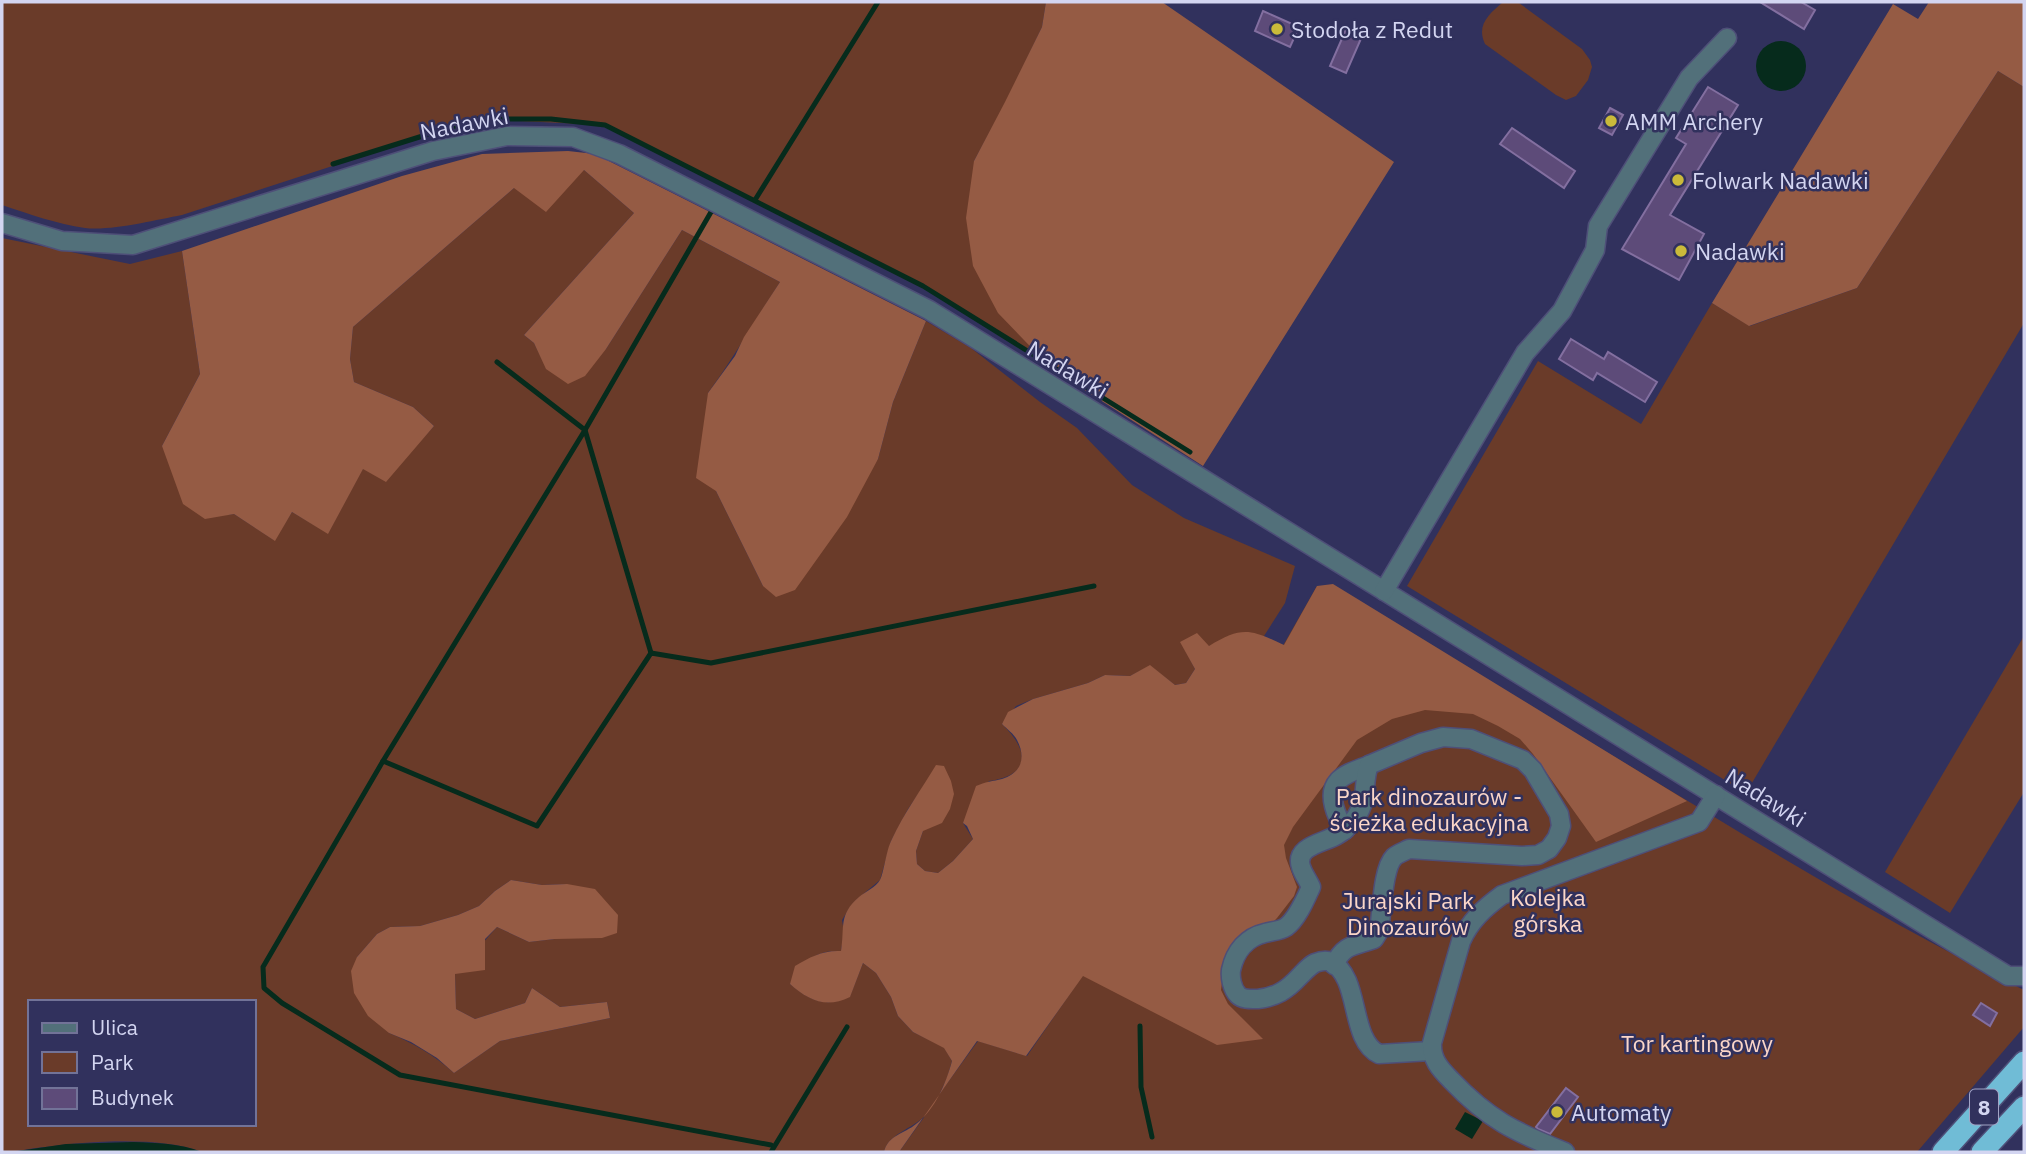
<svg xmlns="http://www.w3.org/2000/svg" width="2026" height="1154" viewBox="0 0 2026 1154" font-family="'IBM Plex Sans',sans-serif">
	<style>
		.green { fill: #6a3b29; fill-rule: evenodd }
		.forest { fill: #955b44 }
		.water { fill: #062b1c }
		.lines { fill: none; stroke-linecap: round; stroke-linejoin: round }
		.stream { stroke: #062b1c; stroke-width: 5 }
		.building { fill: #5d4b79; stroke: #836fa0; stroke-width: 2 }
		.minor-casing { stroke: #4e4f78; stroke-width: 21 }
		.highway-casing { stroke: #4e4f78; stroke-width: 24 }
		.minor { stroke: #52707a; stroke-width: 18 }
		.highway { stroke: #70bcd6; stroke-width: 21 }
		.poi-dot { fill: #caba3a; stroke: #31315d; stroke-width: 2.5 }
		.labels { text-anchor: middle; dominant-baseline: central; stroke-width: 5; stroke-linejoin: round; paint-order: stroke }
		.shield { fill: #31315d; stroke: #a2a4c5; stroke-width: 2 }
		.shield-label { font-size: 21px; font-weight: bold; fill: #d3d5f1 }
		.poi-label { font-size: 23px; fill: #d3d5f1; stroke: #31315d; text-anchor: start }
		.street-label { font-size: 23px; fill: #d3d5f1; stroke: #31315d }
		.park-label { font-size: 23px; fill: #fbd6c8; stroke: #31315d }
	</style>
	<rect width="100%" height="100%" fill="#31315d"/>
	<g class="green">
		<path d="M2 2H1046L1042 27 1006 102 974 161 1052 369 923 286 605 125 477 119 182 215C155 220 112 231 85 228 57 224 29 214 2 205Z"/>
		<path d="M1503 2 1519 3 1582 49 1590 60 1592 67 1588 80 1576 96 1566 100 1556 95 1485 44C1476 25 1489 14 1503 2Z"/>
		<polygon points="1998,71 2024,87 2024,323 1746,793 1407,586 1538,361 1641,424 1712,303 1750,326 1857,288"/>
		<path d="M584 170 634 213 524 335 534 343 547 369 606 349 682 230 780 282C756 319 734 357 708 393L716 491 763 586 878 459 893 402 926 321 971 348 1040 402 1077 428 1132 485 1184 518 1295 566 1285 603 1264 636 1209 646 1181 642 1195 669 1186 683 1175 685 1150 666 1130 676 1105 675 1088 683 1033 699 1016 706 1002 724C1029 750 1032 775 989 781L963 823 973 839 953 861 938 873 925 871 917 864 916 851 923 831 921 790 908 809 891 841 880 880 856 900 850 907 842 920 844 932 841 951C812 950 806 962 790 984 809 1000 826 1009 850 996L863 963 876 973 891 997 898 1016 913 1032 944 1047 952 1061 947 1078 940 1093 978 1041 1027 1056 1156 869 1317 586C1391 628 1465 669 1538 711 1699 806 1856 908 2024 990V1027L1917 1152H899L925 1116C912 1129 888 1134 884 1152H202C161 1136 89 1141 45 1147 31 1148 16 1152 2 1152V238L130 264 182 251 200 374 162 446 215 516 234 514 274 540 292 512 328 533 363 468 413 449 434 426 413 407 354 382 350 359 353 327 514 188ZM511 880 542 885 567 884 555 939 529 942 497 927 455 974 456 1009 475 1019 525 1003 532 988 560 1007 607 1002 610 1018 500 1041 454 1073C434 1055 413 1043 389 1033L357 957 377 934 390 927 420 926 458 915 479 906 495 891ZM30 1002H254V1124H30Z"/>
		<polygon points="2024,636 2024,792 1950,913 1885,872"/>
	</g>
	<g class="forest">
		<polygon points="1046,2 1162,2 1394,162 1203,466 1052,369 998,313 973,266 966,218 974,161 1005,102 1042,27"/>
		<polygon points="1929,2 2024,2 2024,87 1998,71 1857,288 1749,326 1712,303 1893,4 1918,19"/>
		<polygon points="568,151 595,154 926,321 893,402 878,459 847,517 795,590 776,597 763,586 716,491 696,478 708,393 735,356 744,337 780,282 682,230 606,349 585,376 568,384 546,369 534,343 524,335 634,213 584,170 546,212 514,188 353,327 350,359 354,382 413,407 434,426 386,482 363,469 328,534 292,512 275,541 234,514 205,519 183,504 162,446 200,374 182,251 402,176 482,154"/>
		<path d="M1333 584 1687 801 1596 842 1533 754 1520 739 1498 726 1473 714 1425 710 1392 719 1357 740 1293 827 1284 845 1286 858 1297 887 1294 896 1277 918 1223 974 1221 990 1228 1004 1263 1039 1217 1045 1083 976 1026 1056 977 1041 899 1152H884C888 1135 904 1134 916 1124 935 1110 946 1083 952 1061L944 1048 913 1032 898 1016 891 997 876 973 863 963 850 997C826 1009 808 1000 790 984L795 966C810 957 823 950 841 951 845 927 838 915 859 897 865 892 876 887 880 880 884 873 886 850 892 839 904 813 921 790 936 765L944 766 951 781 954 794 950 809 942 823 923 831 916 851 917 864 925 871 938 873 953 861 973 839 967 826 963 823 976 786C985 782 993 781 1002 779 1022 773 1026 757 1017 740 1014 734 1007 729 1002 724L1008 712 1033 699 1088 683 1105 675 1130 676 1150 665 1175 685 1186 683 1195 669 1180 642 1197 633 1209 646C1242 626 1250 629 1284 645L1317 586Z"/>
		<polygon points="511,880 542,885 567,884 595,889 618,915 617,933 602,938 555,939 529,942 497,927 485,939 485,970 455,974 456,1009 475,1019 525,1003 532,988 560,1007 607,1002 610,1018 500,1041 454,1073 437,1058 411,1042 389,1033 368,1016 354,993 351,971 357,957 377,934 390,927 420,926 458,915 479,906 495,891"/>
	</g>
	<g class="water">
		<circle cx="1781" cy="66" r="25"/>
		<polygon points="1465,1112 1483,1121 1472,1139 1455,1129"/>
		<path d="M133 1142C157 1143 179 1143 202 1152H11L66 1144Z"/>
	</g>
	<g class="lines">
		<g class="stream">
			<polyline points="333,164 477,119 551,119 605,125 923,286 1190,452"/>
			<polyline points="755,200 878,2"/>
			<polyline points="711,212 585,430 383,761 263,967 264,988 282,1003 400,1075 771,1145"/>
			<polyline points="497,362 585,430 651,653"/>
			<polyline points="383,761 537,826 651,653 711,663 1094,586"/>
			<polyline points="1140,1026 1141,1087 1152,1137"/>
			<polyline points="771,1152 847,1027"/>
		</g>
	</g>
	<g class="building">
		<polygon points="1760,2 1801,2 1815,10 1804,29"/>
		<polygon points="1263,11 1299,27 1290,47 1255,31"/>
		<polygon points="1347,27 1363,34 1346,73 1330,66"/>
		<polygon points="1708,87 1738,105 1670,215 1704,234 1679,280 1622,249 1686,144 1676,138"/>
		<polygon points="1610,108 1623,115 1612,135 1599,128"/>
		<polygon points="1512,128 1575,171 1564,188 1500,144"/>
		<polygon points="1571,339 1604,359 1608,352 1657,382 1645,402 1597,373 1593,380 1559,359"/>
		<polygon points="1981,1003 1997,1013 1990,1026 1973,1015"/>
		<polygon points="1566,1088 1578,1097 1550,1134 1538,1129 1536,1127"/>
	</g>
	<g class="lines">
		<defs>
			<g id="minor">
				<polyline points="2,223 62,241 133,245 433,151 507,136 573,137 619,154 929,310 2008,976 2024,976"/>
				<polyline points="1384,591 1525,353 1562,311 1595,250 1598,226 1689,78 1727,38"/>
				<path d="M1345 830C1337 818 1326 794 1338 781 1345 773 1360 769 1369 765"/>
				<path d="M1334 965C1344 944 1354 946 1374 939L1379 931C1382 914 1382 869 1394 857 1397 854 1405 851 1409 849L1522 856 1538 855 1549 849 1557 838 1561 826 1559 814 1533 770 1523 760 1471 739 1443 737 1421 743 1369 765C1362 783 1369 798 1356 817 1351 824 1345 831 1337 835 1324 843 1294 846 1301 867 1303 874 1308 880 1311 887 1305 900 1297 919 1286 927 1280 931 1272 931 1265 933 1247 937 1235 951 1231 970 1230 977 1232 989 1238 995 1243 1000 1252 999 1258 999 1276 997 1287 990 1299 977 1304 972 1309 966 1315 963 1320 961 1327 960 1331 962 1361 977 1349 1040 1379 1054L1431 1051"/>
				<path d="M1565 1152C1515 1132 1489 1120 1451 1080 1440 1069 1431 1059 1432 1043L1461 941C1470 921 1484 908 1502 895L1699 822 1716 795"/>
			</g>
			<g id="highway">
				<polyline points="1943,1152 2024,1062"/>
				<polyline points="1982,1152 2024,1107"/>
			</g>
		</defs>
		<use href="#minor" class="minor-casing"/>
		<use href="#highway" class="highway-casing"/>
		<use href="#minor" class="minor"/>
		<use href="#highway" class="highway"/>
	</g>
	<g class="poi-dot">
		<circle cx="1277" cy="29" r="7"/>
		<circle cx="1611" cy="121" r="7"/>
		<circle cx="1678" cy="180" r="7"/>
		<circle cx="1681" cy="251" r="7"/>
		<circle cx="1557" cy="1112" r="7"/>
	</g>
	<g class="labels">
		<rect class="shield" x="1970" y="1089.5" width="28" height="35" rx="5"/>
		<g class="shield-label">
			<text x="1984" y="1107">8</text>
		</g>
		<g class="poi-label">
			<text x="1291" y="29">Stodoła z Redut</text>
			<text x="1625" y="121">AMM Archery</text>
			<text x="1692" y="180">Folwark Nadawki</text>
			<text x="1695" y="251">Nadawki</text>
			<text x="1571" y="1112">Automaty</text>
		</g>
		<g class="street-label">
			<text transform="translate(464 123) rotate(-11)">Nadawki</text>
			<text transform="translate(1068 369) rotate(31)">Nadawki</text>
			<text transform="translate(1766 797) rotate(32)">Nadawki</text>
		</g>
		<g class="park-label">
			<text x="1429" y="796">Park dinozaurów -<tspan x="1429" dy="26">ścieżka edukacyjna</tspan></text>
			<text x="1548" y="897">Kolejka<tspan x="1548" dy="26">górska</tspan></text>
			<text x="1408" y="900">Jurajski Park<tspan x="1408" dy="26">Dinozaurów</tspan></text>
			<text x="1697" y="1043">Tor kartingowy</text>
		</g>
	</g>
	<rect width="2026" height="1154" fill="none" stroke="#d3d5f1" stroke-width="7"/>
	<rect x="28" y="1000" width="228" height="126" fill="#31315d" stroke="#727398" stroke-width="2"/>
	<rect x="42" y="1023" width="35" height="10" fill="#52707a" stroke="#727398" stroke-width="2"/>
	<text x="91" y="1035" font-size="21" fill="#d3d5f1">Ulica</text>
	<rect x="42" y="1052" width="35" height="21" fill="#6a3b29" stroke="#727398" stroke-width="2"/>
	<text x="91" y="1070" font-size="21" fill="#d3d5f1">Park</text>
	<rect x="42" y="1088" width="35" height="21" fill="#5d4b79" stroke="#727398" stroke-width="2"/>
	<text x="91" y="1105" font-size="21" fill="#d3d5f1">Budynek</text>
</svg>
